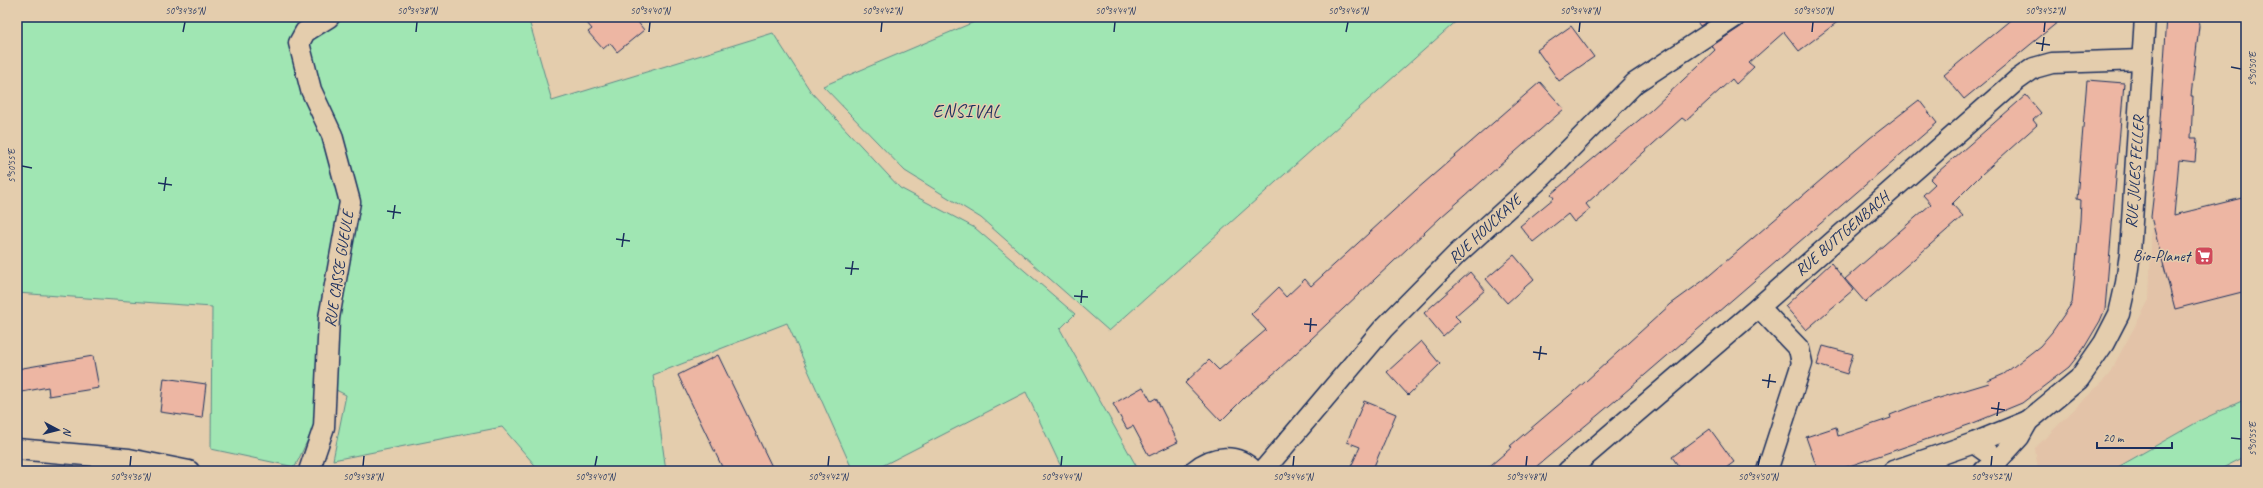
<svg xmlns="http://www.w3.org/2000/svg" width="2263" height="488" viewBox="0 0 2263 488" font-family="Caveat,sans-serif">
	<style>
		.built { fill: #e3c3a8 }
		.green { fill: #a0e6b3; stroke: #5e8a88 }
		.building { fill: #edb6a3; stroke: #1b2f5e }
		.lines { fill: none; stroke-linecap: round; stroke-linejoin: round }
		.street-casing { stroke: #1b2f5e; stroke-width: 23 }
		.street { stroke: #e4cdad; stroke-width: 20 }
		.ticks { fill: none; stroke: #1b2f5e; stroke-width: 1.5 }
		.labels { text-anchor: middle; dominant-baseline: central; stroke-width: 3; stroke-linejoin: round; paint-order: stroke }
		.street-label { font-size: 16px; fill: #1b2f5e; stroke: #e4cdad }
		.poi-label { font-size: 16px; fill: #1b2f5e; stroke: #e4cdad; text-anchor: end }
		.quarter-label { font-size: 18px; letter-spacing: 1px; fill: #1b2f5e; stroke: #e4cdad }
		.neatline { fill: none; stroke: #1b2f5e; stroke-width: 1.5 }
		.ticks-label { font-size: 10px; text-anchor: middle; fill: #1b2f5e }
	</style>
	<rect width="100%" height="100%" fill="#e4cdad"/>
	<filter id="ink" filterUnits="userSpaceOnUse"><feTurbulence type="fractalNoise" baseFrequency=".025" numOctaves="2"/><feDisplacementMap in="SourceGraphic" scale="8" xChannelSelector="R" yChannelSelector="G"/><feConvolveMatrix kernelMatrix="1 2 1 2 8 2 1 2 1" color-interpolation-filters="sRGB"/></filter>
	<g filter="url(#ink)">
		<polygon class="built" points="2246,197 2246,399 2201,420 2111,471 2038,471 2035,448 2108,376 2149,300 2152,221"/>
		<g class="green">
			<polygon points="17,17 314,17 293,32 315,35 348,17 528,17 552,101 773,33 811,92 900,188 975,228 1075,314 1060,329 1139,471 1063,471 1026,392 872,471 853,471 787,323 653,375 666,471 540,471 502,427 333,460 346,395 332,388 295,467 211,449 212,307 17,293"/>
			<polygon points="986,17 1461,17 1109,331 981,218 905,171 823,86"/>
			<polygon points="2246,399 2246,456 2217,471 2111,471 2201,420"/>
		</g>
		<g class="building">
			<polygon points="582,17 634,17 644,30 617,52 610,43 603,49 588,32 592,29"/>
			<polygon points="1694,17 1714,17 1700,26"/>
			<polygon points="1746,17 1844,17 1799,51 1784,32 1749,63 1754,67 1736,84 1732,79 1686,121 1682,118 1586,204 1590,209 1574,222 1568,214 1533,242 1520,226 1554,198 1551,194 1651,110 1715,50 1712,46 1742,26"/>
			<polygon points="2014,17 2064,17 1964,99 1944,75"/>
			<polygon points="2167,17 2198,17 2199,26 2191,96 2193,96 2191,138 2197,138 2195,162 2179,160 2174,215 2246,197 2246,291 2175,309 2151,217 2157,165"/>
			<polygon points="1571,26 1594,57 1559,81 1537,50"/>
			<polygon points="2087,80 2124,83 2105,309 2100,321 2084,348 2069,367 2022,403 1971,424 1835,471 1818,471 1806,437 1836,427 1838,436 1891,418 1890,415 1913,406 1989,383 1988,381 2004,374 2040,346 2052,332 2072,303 2080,221 2081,200 2077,199"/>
			<polygon points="1540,82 1564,109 1441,217 1278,370 1245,397 1221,421 1185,383 1209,360 1219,370 1266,330 1251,314 1278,288 1286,297 1305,279 1311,286 1416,190"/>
			<polygon points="2026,95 2041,113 2033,120 2037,125 1982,174 1952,204 1963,216 1865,302 1845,279 1931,204 1923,195 1935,184 1930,179"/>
			<polygon points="1919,100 1937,123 1616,400 1531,471 1484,471 1512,447 1510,446 1575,391 1671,304 1704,280 1870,138"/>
			<polygon points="1514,255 1534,279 1507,303 1486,279"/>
			<polygon points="1831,263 1853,290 1806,330 1785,306"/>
			<polygon points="1470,272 1485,290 1455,316 1460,321 1443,336 1424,313"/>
			<polygon points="1421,341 1440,364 1408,395 1387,372"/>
			<polygon points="1823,346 1853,354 1847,374 1817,365"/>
			<polygon points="718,355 774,471 724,471 678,375"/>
			<polygon points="93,356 99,388 49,396 48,387 17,393 17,369"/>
			<polygon points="164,378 206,384 202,418 160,412"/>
			<polygon points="1143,387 1151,401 1156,398 1178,442 1149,456 1133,426 1127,429 1113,404"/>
			<polygon points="1364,401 1396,414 1372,471 1349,471 1360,447 1347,442"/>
			<polygon points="1710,429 1734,462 1722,471 1682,471 1672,457"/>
		</g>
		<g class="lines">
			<defs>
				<g id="street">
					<polyline points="1759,307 1799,349 1802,363 1767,471"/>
					<polyline points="1974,443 2028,421"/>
					<polyline points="17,449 129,459 189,471"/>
					<polyline points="309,471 324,427 329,318 350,202 332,135 311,90 299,43 305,32 329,17"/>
					<path d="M1194 471C1213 455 1237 453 1254 471"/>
					<polyline points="1263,471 1383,329 1457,254 1544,175 1635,83 1735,17"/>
					<polyline points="1568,471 1759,307 2017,80 2034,68 2052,63 2142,60"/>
					<polyline points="1893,471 1974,443 1998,460"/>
					<polyline points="1984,471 1998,460 2019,437 2028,421 2079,379 2104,343 2119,314 2126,283 2130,253 2145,17"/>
				</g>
			</defs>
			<use href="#street" class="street-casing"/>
			<use href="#street" class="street"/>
		</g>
	</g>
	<path class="ticks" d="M183 32 185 22M416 32 417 22M649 32 650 22M881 32 882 22M1114 32 1115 22M1346 32 1348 22M1579 32 1580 22M1812 32 1813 22M2044 32 2045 22M2036 43 2050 45M2042 51 2044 37M2231 67 2241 69M22 166 32 168M158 183 172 185M164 191 166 177M387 211 401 213M393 219 395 205M616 239 630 241M622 247 624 233M845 268 859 269M851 275 853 261M1074 296 1088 297M1081 303 1082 290M1304 324 1317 325M1310 332 1311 318M1533 352 1547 354M1539 360 1541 346M1762 380 1776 382M1768 388 1770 374M1991 408 2005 410M1997 416 1999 402M2231 438 2241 439M130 466 131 456M363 466 364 456M595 466 597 456M828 466 829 456M1061 466 1062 456M1293 466 1294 456M1526 466 1527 456M1758 466 1760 456M1991 466 1992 456"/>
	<defs>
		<symbol id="supermarket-square" viewBox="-11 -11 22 22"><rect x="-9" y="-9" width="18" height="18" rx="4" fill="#d1495b" stroke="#e4cdad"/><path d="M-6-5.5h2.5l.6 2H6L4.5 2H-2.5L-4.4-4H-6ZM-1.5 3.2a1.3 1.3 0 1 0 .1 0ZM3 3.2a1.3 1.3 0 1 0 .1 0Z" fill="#fff"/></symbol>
	</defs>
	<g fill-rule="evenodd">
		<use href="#supermarket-square" x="2193" y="245" width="22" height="22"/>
	</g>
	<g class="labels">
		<g class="street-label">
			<text transform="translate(2135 172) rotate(-86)">RUE JULES FELLER</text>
			<text transform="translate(1485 229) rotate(-43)">RUE HOUCKAYE</text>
			<text transform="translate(1842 234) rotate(-41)">RUE BUTTGENBACH</text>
			<text transform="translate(339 269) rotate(-81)">RUE CASSE GUEULE</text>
		</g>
		<g class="poi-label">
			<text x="2190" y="256">Bio-Planet</text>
		</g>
		<g class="quarter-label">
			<text x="967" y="111">ENSIVAL</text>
		</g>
	</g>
	<rect width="2263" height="488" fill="none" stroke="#e4cdad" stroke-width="44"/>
	<g transform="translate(58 430) rotate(97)" stroke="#e4cdad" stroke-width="3" paint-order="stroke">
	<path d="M0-3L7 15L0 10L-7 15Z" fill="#1b2f5e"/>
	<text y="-6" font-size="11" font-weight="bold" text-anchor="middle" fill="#1b2f5e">N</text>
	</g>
	<path d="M2097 442v6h75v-6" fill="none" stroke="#1b2f5e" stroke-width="2"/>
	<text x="2103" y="442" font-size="12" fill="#1b2f5e" stroke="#e4cdad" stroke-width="3" paint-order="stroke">20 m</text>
	<rect x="22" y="22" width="2219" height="444" class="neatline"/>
	<g class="ticks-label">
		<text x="185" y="14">50°34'36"N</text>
		<text x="417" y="14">50°34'38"N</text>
		<text x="650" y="14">50°34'40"N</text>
		<text x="882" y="14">50°34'42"N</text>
		<text x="1115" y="14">50°34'44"N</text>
		<text x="1348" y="14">50°34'46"N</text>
		<text x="1580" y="14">50°34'48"N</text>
		<text x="1813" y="14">50°34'50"N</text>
		<text x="2045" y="14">50°34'52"N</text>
		<text transform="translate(2252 69) rotate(-90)" y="4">5°50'50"E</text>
		<text transform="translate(11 166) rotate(-90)" y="4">5°50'55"E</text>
		<text transform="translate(2252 439) rotate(-90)" y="4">5°50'55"E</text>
		<text x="130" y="480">50°34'36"N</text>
		<text x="363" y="480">50°34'38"N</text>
		<text x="595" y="480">50°34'40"N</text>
		<text x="828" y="480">50°34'42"N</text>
		<text x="1061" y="480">50°34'44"N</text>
		<text x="1293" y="480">50°34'46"N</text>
		<text x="1526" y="480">50°34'48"N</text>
		<text x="1758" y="480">50°34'50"N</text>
		<text x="1991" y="480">50°34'52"N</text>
	</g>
</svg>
